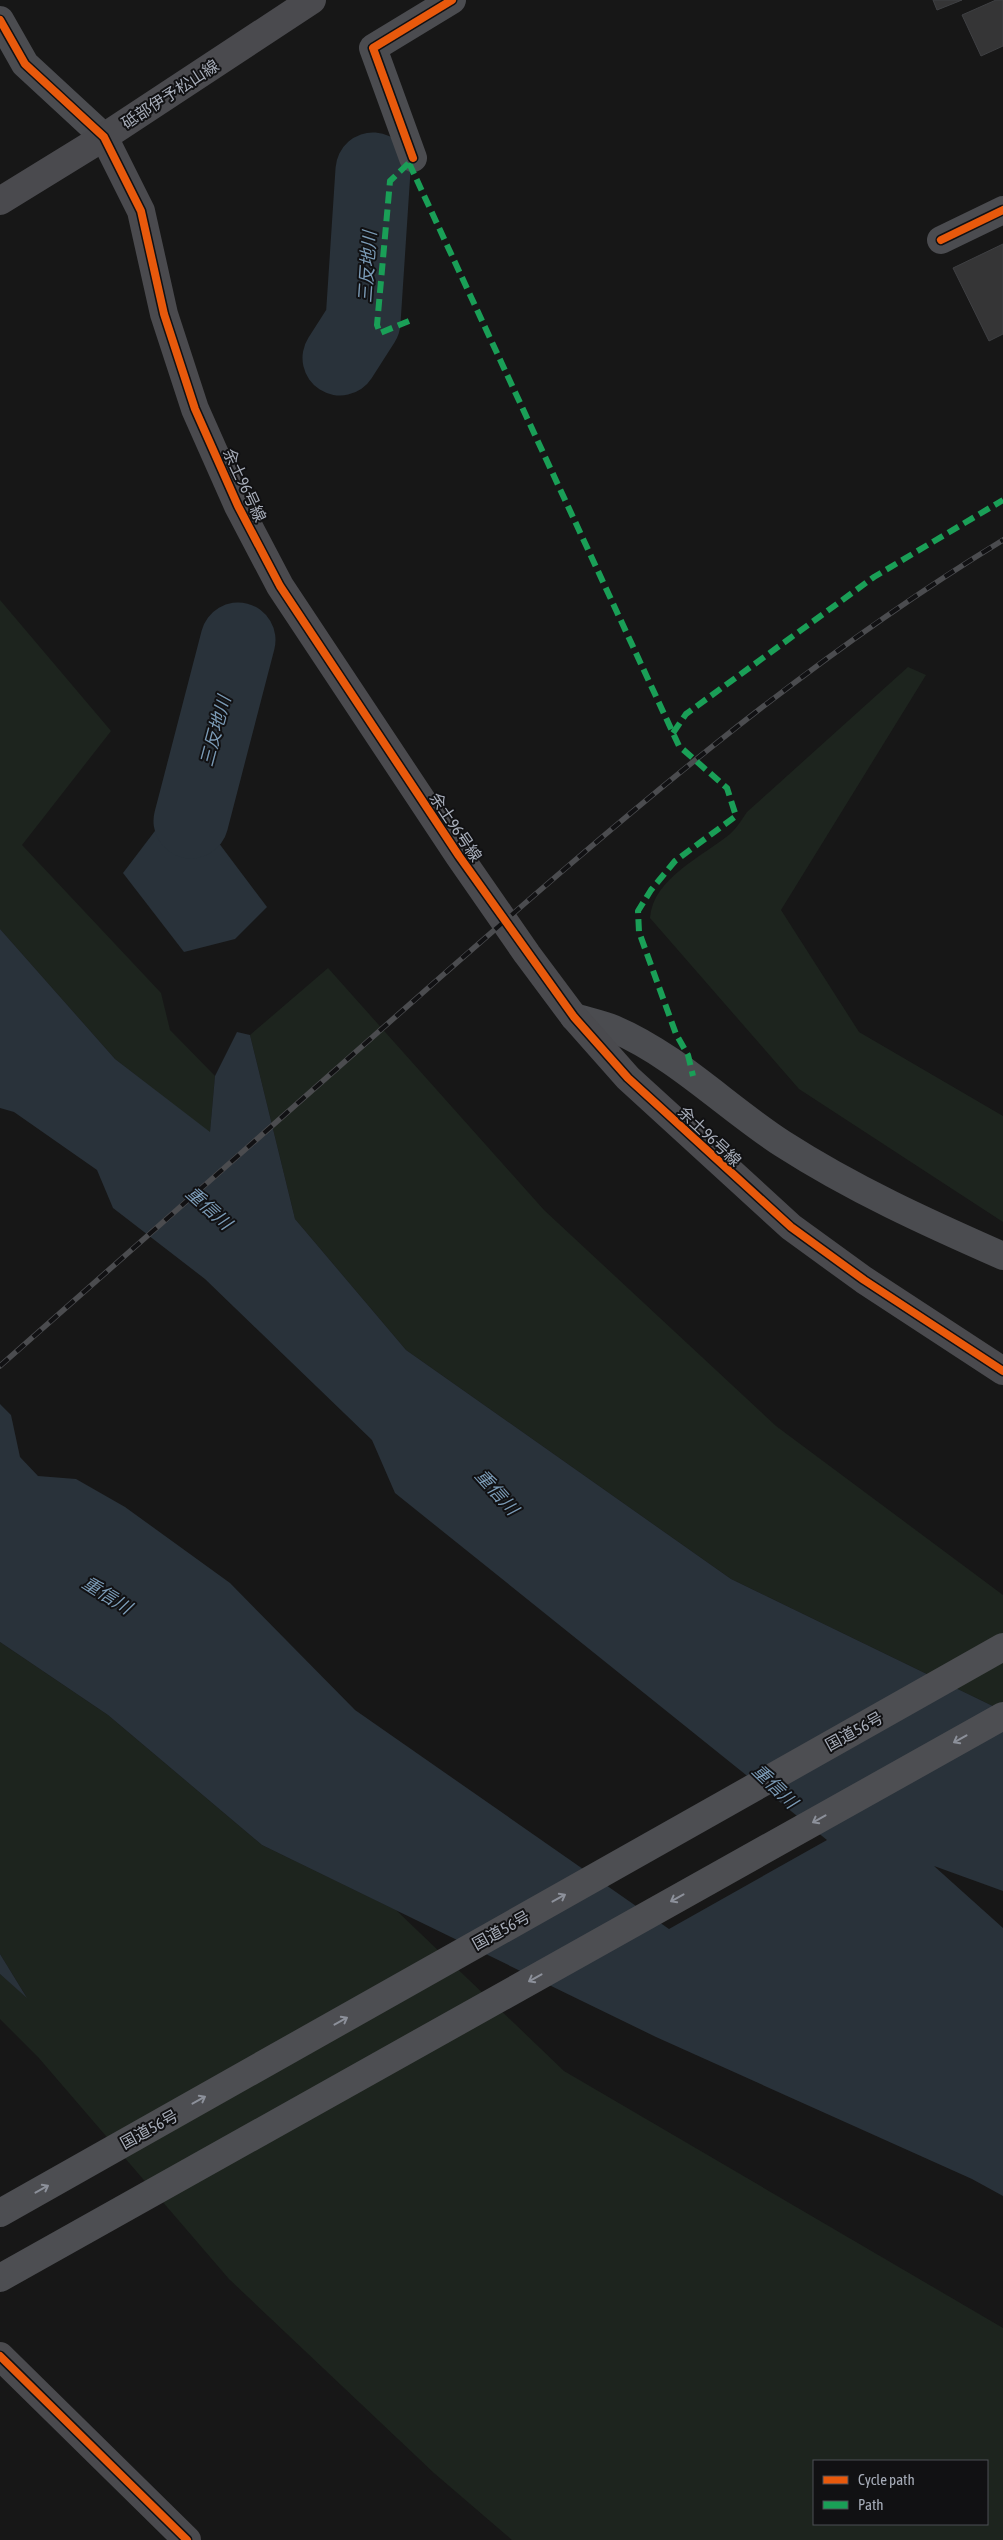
<svg xmlns="http://www.w3.org/2000/svg" width="1003" height="2540" viewBox="0 0 1003 2540" font-family="'Asap Condensed','Noto Sans JP',sans-serif">
	<style>
		.green { fill: #1d241e; fill-rule: evenodd }
		.water { fill: #29323a }
		.lines { fill: none; stroke-linecap: round; stroke-linejoin: round }
		.river { stroke: #29323a; stroke-width: 75 }
		.building { fill: #353536; stroke: #3f4043 }
		.street { stroke: #4b4c50; stroke-width: 28 }
		.secondary { stroke: #4a4a4e; stroke-width: 28 }
		.highway { stroke: #4d4e52; stroke-width: 28 }
		.rail-casing { stroke: #4b4c4f; stroke-width: 5.5 }
		.rail { stroke: #111113; stroke-width: 4; stroke-dasharray: 11; stroke-linecap: butt }
		.quiet { stroke: #1a9f57; stroke-width: 6; stroke-dasharray: 12 6; stroke-linecap: butt }
		.cycleway-casing { stroke: #111113; stroke-width: 11 }
		.cycleway { stroke: #e8590c; stroke-width: 8 }
		.oneway { stroke: #8c909a }
		.labels { text-anchor: middle; dominant-baseline: central; stroke-width: 4; stroke-linejoin: round; paint-order: stroke }
		.street-label { font-size: 16px; fill: #a7adb9; stroke: #111113 }
		.water-label { font-size: 18px; font-style: italic; fill: #7b9bb6; stroke: #111113 }
	</style>
	<rect width="100%" height="100%" fill="#171717"/>
	<g class="green">
		<polygon points="0,600 111,731 22,845 161,993 170,1030 215,1076 210,1133 115,1059 0,929"/>
		<path d="M908 667 926 675 781 910 859 1032 1003 1116V1222L799 1089 650 918C653 878 702 857 730 834 737 828 742 819 747 812Z"/>
		<polygon points="328,968 544,1210 776,1426 1003,1595 1003,1711 731,1579 406,1350 295,1219 250,1035"/>
		<path d="M0 1642 108 1715 262 1845 396 1910 564 2071 1003 2328V2540H512L434 2473 229 2279 38 2057 0 2019V1974L26 1996 0 1954ZM814 2461H987V2524H814Z"/>
	</g>
	<g class="water">
		<polygon points="175,818 206,826 267,907 235,939 184,952 123,873 161,823"/>
		<polygon points="0,929 115,1059 210,1132 215,1076 237,1032 250,1035 295,1219 406,1350 731,1579 1003,1711 1003,1891 934,1866 1003,1928 1003,2196 972,2179 656,2037 262,1845 108,1715 0,1642 0,1404 11,1415 20,1457 38,1476 76,1479 125,1507 230,1583 355,1710 669,1929 827,1840 395,1493 372,1440 205,1279 113,1208 97,1170 14,1112 0,1108"/>
		<polygon points="0,1954 27,1998 0,1974"/>
	</g>
	<g class="lines">
		<g class="river">
			<polyline points="340,358 363,322 373,170"/>
			<polyline points="191,821 238,640"/>
		</g>
	</g>
	<g class="building">
		<polygon points="933,0 962,0 937,10"/>
		<polygon points="996,0 1003,0 1003,46 981,56 962,15"/>
		<polygon points="1003,244 1003,334 989,341 953,268"/>
	</g>
	<g class="lines">
		<g class="street">
			<polyline points="0,20 25,64 104,137"/>
			<polyline points="413,158 373,48 452,0"/>
			<polyline points="941,240 1003,210"/>
			<path d="M574 1017C587 1021 601 1024 614 1029 677 1056 727 1108 783 1144 853 1189 928 1223 1003 1256"/>
		</g>
		<g class="secondary">
			<polyline points="104,137 141,211 164,314 195,409 238,506 280,586 459,856 527,954 574,1017 628,1078 791,1227 864,1280 1003,1371"/>
			<polyline points="0,201 104,137 312,0"/>
			<polyline points="0,2356 187,2540"/>
		</g>
		<g class="highway">
			<polyline points="0,2213 1003,1647"/>
			<polyline points="0,2278 1003,1716"/>
		</g>
		<defs>
			<path id="rail" d="M0 1366C145 1238 291 1109 436 981 616 823 798 665 1003 540"/>
		</defs>
		<use href="#rail" class="rail-casing"/>
		<use href="#rail" class="rail"/>
		<g class="quiet">
			<polyline points="409,163 679,746 727,788 736,816 675,861 651,890 638,911 639,932 676,1034 688,1055 693,1076"/>
			<polyline points="409,321 380,333 377,325 390,181 412,160"/>
			<polyline points="673,733 686,714 874,577 1003,500"/>
		</g>
		<defs>
			<g id="cycleway">
				<polyline points="0,20 25,64 104,137 141,211 164,314 195,409 238,506 280,586 459,856 574,1017 628,1078 791,1227 864,1280 1003,1371"/>
				<polyline points="413,158 373,48 452,0"/>
				<polyline points="941,240 1003,210"/>
				<polyline points="0,2356 187,2540"/>
			</g>
		</defs>
		<use href="#cycleway" class="cycleway-casing"/>
		<use href="#cycleway" class="cycleway"/>
	</g>
	<defs><path id="oneway-shaft" d="M-6 0H5M1.5-3L5.5 0L1.5 3" fill="none" stroke-width="1.6" stroke-linecap="round" stroke-linejoin="round" transform="scale(1.25)"/></defs>
	<g class="oneway">
		<use href="#oneway-shaft" transform="translate(960 1739) rotate(151)"/>
		<use href="#oneway-shaft" transform="translate(819 1819) rotate(151)"/>
		<use href="#oneway-shaft" transform="translate(559 1898) rotate(-29)"/>
		<use href="#oneway-shaft" transform="translate(677 1898) rotate(151)"/>
		<use href="#oneway-shaft" transform="translate(535 1978) rotate(151)"/>
		<use href="#oneway-shaft" transform="translate(341 2021) rotate(-29)"/>
		<use href="#oneway-shaft" transform="translate(199 2100) rotate(-29)"/>
		<use href="#oneway-shaft" transform="translate(42 2189) rotate(-29)"/>
	</g>
	<g class="labels">
		<g class="street-label">
			<text transform="translate(170 94) rotate(-33)">砥部伊予松山線</text>
			<text transform="translate(245 485) rotate(65)">余土96号線</text>
			<text transform="translate(456 827) rotate(56)">余土96号線</text>
			<text transform="translate(710 1136) rotate(43)">余土96号線</text>
			<text transform="translate(854 1731) rotate(-29)">国道56号</text>
			<text transform="translate(501 1930) rotate(-29)">国道56号</text>
			<text transform="translate(149 2129) rotate(-29)">国道56号</text>
		</g>
		<g class="water-label">
			<text transform="translate(367 267) rotate(-86)">三反地川</text>
			<text transform="translate(215 731) rotate(-75)">三反地川</text>
			<text transform="translate(209 1208) rotate(42)">重信川</text>
			<text transform="translate(497 1492) rotate(48)">重信川</text>
			<text transform="translate(107 1595) rotate(32)">重信川</text>
			<text transform="translate(775 1786) rotate(44)">重信川</text>
		</g>
	</g>
	<rect x="813" y="2460" width="175" height="65" fill="#111113" stroke="#4d4f55"/>
	<rect x="823" y="2476" width="25" height="8" fill="#e8590c" stroke="#4d4f55"/>
	<text x="858" y="2485" font-size="15" fill="#a7adb9">Cycle path</text>
	<rect x="823" y="2501" width="25" height="8" fill="#1a9f57" stroke="#4d4f55"/>
	<text x="858" y="2510" font-size="15" fill="#a7adb9">Path</text>
</svg>
